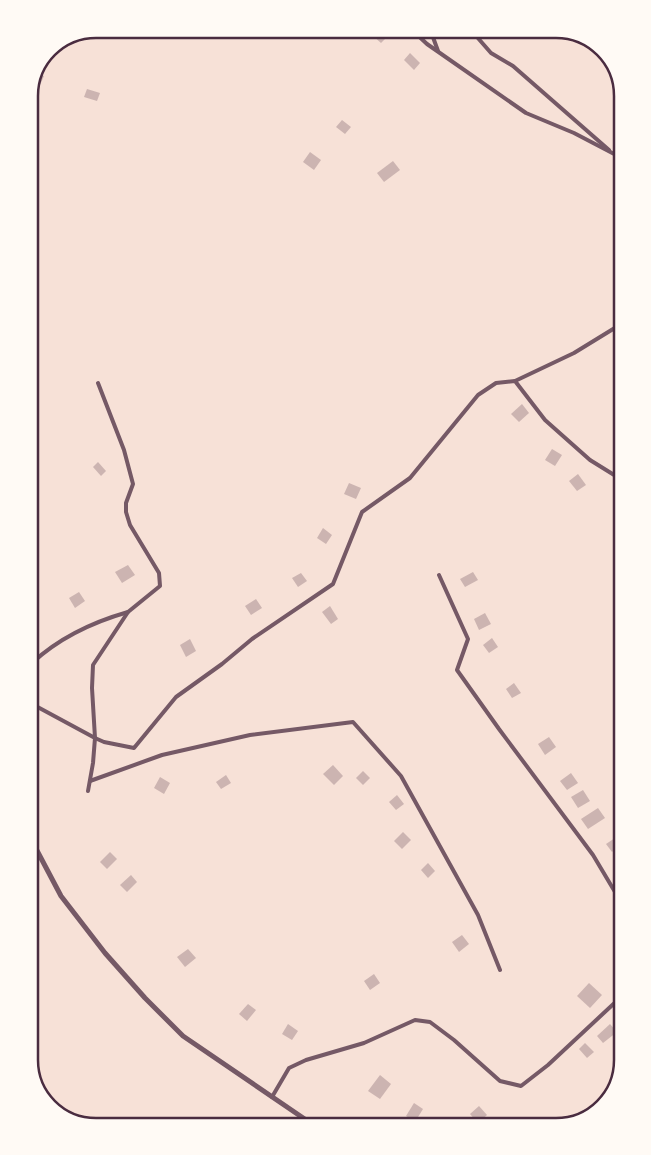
<svg xmlns="http://www.w3.org/2000/svg" width="651" height="1155" viewBox="0 0 651 1155" font-family="'PT Sans',sans-serif">
	<style>
		.building { fill: #ccb4b1 }
		.lines { fill: none; stroke-linecap: round; stroke-linejoin: round }
		.minor { stroke: #755966; stroke-width: 4 }
		.tertiary { stroke: #755966; stroke-width: 5 }
		.rim { fill: none; stroke: #4a2c40; stroke-width: 2.5 }
	</style>
	<rect width="100%" height="100%" fill="#f7e1d7"/>
	<g class="building">
		<polygon points="378,29 380,29 388,36 381,43 372,35"/>
		<polygon points="542,29 555,29 544,37 539,31"/>
		<polygon points="410,53 420,63 414,70 404,60"/>
		<polygon points="37,73 44,76 40,85 33,82"/>
		<polygon points="87,89 100,93 97,101 84,97"/>
		<polygon points="342,120 351,127 345,134 336,127"/>
		<polygon points="310,152 321,160 314,170 303,162"/>
		<polygon points="393,161 400,170 384,182 377,173"/>
		<polygon points="522,404 529,413 519,422 511,414"/>
		<polygon points="552,449 562,455 555,466 545,460"/>
		<polygon points="98,462 106,471 101,476 93,467"/>
		<polygon points="578,474 586,485 577,491 569,481"/>
		<polygon points="349,483 361,488 356,499 344,494"/>
		<polygon points="323,528 332,535 326,544 317,538"/>
		<polygon points="128,565 135,575 122,583 115,572"/>
		<polygon points="473,572 478,580 465,587 460,579"/>
		<polygon points="301,573 307,581 298,587 292,578"/>
		<polygon points="79,592 85,601 75,608 69,598"/>
		<polygon points="256,599 262,608 251,615 245,606"/>
		<polygon points="330,606 338,619 331,624 322,612"/>
		<polygon points="485,613 491,624 479,630 474,619"/>
		<polygon points="492,638 498,647 489,653 483,645"/>
		<polygon points="190,639 196,651 186,657 180,645"/>
		<polygon points="514,683 521,693 512,698 506,689"/>
		<polygon points="549,737 556,747 545,755 538,744"/>
		<polygon points="333,765 343,776 334,785 323,774"/>
		<polygon points="363,771 370,778 363,785 356,778"/>
		<polygon points="571,773 578,783 567,790 560,781"/>
		<polygon points="226,775 231,783 221,789 216,782"/>
		<polygon points="160,777 170,783 164,794 154,788"/>
		<polygon points="583,790 590,801 578,808 571,797"/>
		<polygon points="397,795 404,804 396,810 389,802"/>
		<polygon points="598,808 605,818 588,829 581,819"/>
		<polygon points="403,832 411,840 402,849 394,841"/>
		<polygon points="615,838 620,845 612,852 606,844"/>
		<polygon points="110,852 117,859 107,869 100,862"/>
		<polygon points="428,863 435,871 428,878 421,870"/>
		<polygon points="131,875 137,882 127,892 120,885"/>
		<polygon points="462,935 469,944 459,952 452,942"/>
		<polygon points="188,949 196,958 185,967 177,957"/>
		<polygon points="374,974 380,983 370,990 364,981"/>
		<polygon points="589,983 602,995 590,1008 577,996"/>
		<polygon points="248,1004 256,1010 247,1021 239,1014"/>
		<polygon points="288,1024 298,1031 292,1040 282,1034"/>
		<polygon points="610,1024 617,1032 603,1043 597,1036"/>
		<polygon points="585,1043 594,1052 587,1058 579,1049"/>
		<polygon points="380,1075 391,1084 380,1099 368,1091"/>
		<polygon points="414,1103 423,1109 415,1122 406,1116"/>
		<polygon points="479,1106 487,1115 479,1122 477,1122 470,1114"/>
	</g>
	<g class="lines">
		<g class="minor">
			<polyline points="411,29 427,44 526,113 574,133 618,156"/>
			<polyline points="430,29 438,51"/>
			<polyline points="470,29 491,53 513,66 609,150"/>
			<polyline points="515,381 574,353 618,326"/>
			<polyline points="439,575 468,639 457,670 499,729 593,855 621,902"/>
			<path d="M32 663C59 638 93 622 128 612"/>
			<polyline points="32,704 95,738 104,742 134,748 176,697 222,664 252,639 333,584 362,512 410,478 478,395 496,383 515,381 545,420 590,460 619,478"/>
			<polyline points="90,781 162,755 250,735 353,722 401,776 478,915 500,970"/>
			<polyline points="88,791 93,763 95,738 92,688 93,665 128,612 160,586 159,573 130,525 126,512 126,503 133,484 124,450 98,383"/>
			<polyline points="272,1097 289,1068 306,1060 364,1043 415,1020 430,1022 454,1040 500,1081 521,1086 548,1065 622,996"/>
		</g>
		<polyline class="tertiary" points="33,843 61,896 105,953 145,998 183,1036 312,1124"/>
	</g>
	<path d="M0 0H651V1155H0ZM96 38H556A58 58 0 0 1 614 96V1060A58 58 0 0 1 556 1118H96A58 58 0 0 1 38 1060V96A58 58 0 0 1 96 38Z" fill="#fffaf5" fill-rule="evenodd"/>
	<path class="rim" d="M96 38H556A58 58 0 0 1 614 96V1060A58 58 0 0 1 556 1118H96A58 58 0 0 1 38 1060V96A58 58 0 0 1 96 38Z"/>
</svg>
